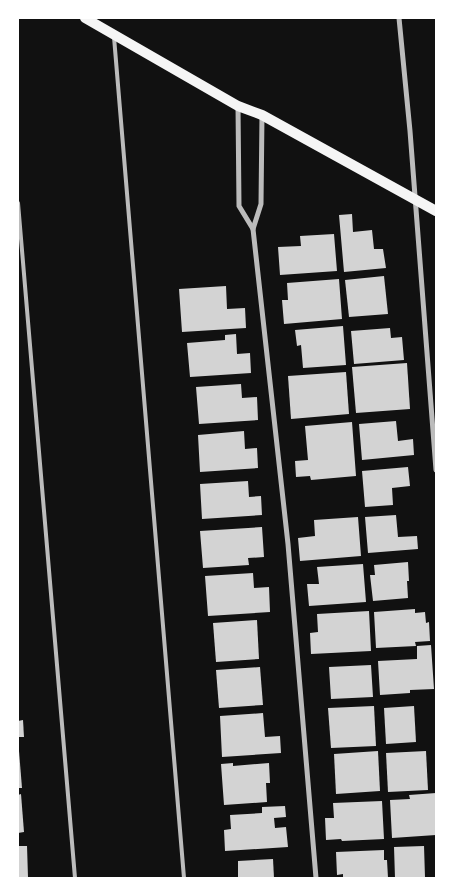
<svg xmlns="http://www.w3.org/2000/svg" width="454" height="896" viewBox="0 0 454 896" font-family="Montserrat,sans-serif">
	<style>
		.building { fill: #d3d3d3 }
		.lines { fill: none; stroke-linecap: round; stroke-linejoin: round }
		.service { stroke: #bcbcbc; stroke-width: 4 }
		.minor { stroke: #bcbcbc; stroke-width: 5 }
		.secondary { stroke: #f5f5f5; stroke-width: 10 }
	</style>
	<rect width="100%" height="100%" fill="#111"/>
	<g class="building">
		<polygon points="352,214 353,232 372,230 374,249 383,249 386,268 344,272 339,215"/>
		<polygon points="334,234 337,271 280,275 278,247 301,246 300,236"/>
		<polygon points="384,276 388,314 349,317 345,280"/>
		<polygon points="339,279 342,319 284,324 282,300 288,300 287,283"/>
		<polygon points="226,286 227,309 245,308 246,328 182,332 179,289"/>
		<polygon points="343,326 346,365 303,368 301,345 297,346 295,330"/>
		<polygon points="390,328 391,338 402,337 404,360 354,364 351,331"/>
		<polygon points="236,334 237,354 250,353 251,373 190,377 187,343 225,340 225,335"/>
		<polygon points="407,363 410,409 356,413 352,367"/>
		<polygon points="346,372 349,414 291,419 288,376"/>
		<polygon points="241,384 242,398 257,397 258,420 199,424 196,387"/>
		<polygon points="396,421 398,441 413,439 414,455 362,460 359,424"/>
		<polygon points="352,422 356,476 311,480 310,476 296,477 295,461 308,460 305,426"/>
		<polygon points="244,431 245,449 257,448 258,468 200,472 198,435"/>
		<polygon points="408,467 410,486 392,488 393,505 365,507 362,471"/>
		<polygon points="248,481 249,497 261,496 262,515 202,519 200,484"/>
		<polygon points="396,515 398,537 417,536 418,549 368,553 365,517"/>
		<polygon points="358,517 361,556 300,561 298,538 315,536 314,520"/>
		<polygon points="262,527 264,557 248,558 249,565 203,568 200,531"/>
		<polygon points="408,562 409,581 407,581 408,598 373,601 370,575 375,575 374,565"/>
		<polygon points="363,564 366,602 309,606 307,584 319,584 317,567"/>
		<polygon points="253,573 254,588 269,587 270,612 208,616 205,576"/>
		<polygon points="415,609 415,613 425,612 426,623 429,622 430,641 415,642 416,646 376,648 374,612"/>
		<polygon points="369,611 371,651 311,654 310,633 318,632 317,614"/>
		<polygon points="257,620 259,659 216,662 213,623"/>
		<polygon points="431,645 434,689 410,690 410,693 380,695 378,661 417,659 417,646"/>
		<polygon points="371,665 373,697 331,699 329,667"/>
		<polygon points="260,667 263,705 219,708 216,670"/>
		<polygon points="374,706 376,746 331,748 328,708"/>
		<polygon points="414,706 416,742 386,744 384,708"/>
		<polygon points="263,713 265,737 280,736 281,753 222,757 220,716"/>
		<polygon points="23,720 24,737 18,737 18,721"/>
		<polygon points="19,751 22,788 18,788 18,752"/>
		<polygon points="378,751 380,791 336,794 334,754"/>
		<polygon points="426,751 428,790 388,792 386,753"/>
		<polygon points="233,763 233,766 269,763 270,783 266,783 267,802 224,805 221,764"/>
		<polygon points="436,793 436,835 392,838 390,800 410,799 409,795"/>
		<polygon points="21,794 24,832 18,833 18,795"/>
		<polygon points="382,801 384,839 342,841 341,839 326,840 325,818 334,818 333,803"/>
		<polygon points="285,806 286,817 274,818 275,828 286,827 288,847 225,851 224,830 231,829 230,815 262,813 262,807"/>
		<polygon points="18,846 27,846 28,878 18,878"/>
		<polygon points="424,846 425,878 395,878 394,847"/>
		<polygon points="384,850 384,860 387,860 388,878 343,878 343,874 337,875 336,852"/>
		<polygon points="273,859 274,878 238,878 238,861"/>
	</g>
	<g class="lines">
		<g class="service">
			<polyline points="114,37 184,878"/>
			<polyline points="18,203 75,878"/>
		</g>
		<g class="minor">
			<polyline points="399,18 410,131 436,470"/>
			<polyline points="238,106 239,206 253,229 288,544 316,878"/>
			<polyline points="253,229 261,204 262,115"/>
		</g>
		<polyline class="secondary" points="85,18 238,106 262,115 436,211"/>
	</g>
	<rect width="454" height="896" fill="none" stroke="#ffffff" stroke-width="38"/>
</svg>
